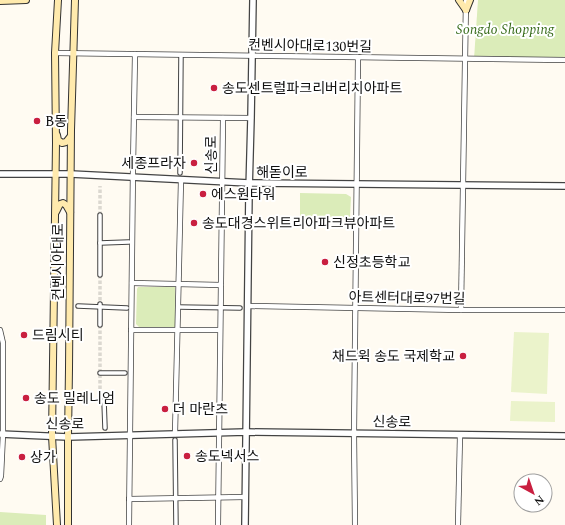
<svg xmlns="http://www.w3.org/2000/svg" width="565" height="525" viewBox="0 0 565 525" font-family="Spectral,'Noto Sans KR',serif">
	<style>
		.green { fill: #dbecb9 }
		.pitch { fill: #ebf3cb }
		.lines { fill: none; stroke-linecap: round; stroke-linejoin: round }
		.pedestrian-tunnel { stroke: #dbd8d0; stroke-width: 3.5; stroke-dasharray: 3.5 2; stroke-linecap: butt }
		.pedestrian-casing { stroke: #434343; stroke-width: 5.5 }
		.minor-casing { stroke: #434343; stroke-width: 6 }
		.tertiary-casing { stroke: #434343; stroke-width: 8 }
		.secondary-casing { stroke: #323232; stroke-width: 8 }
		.pedestrian { stroke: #fff; stroke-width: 3.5 }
		.minor { stroke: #fff; stroke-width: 4.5 }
		.tertiary { stroke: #fff; stroke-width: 5.5 }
		.secondary { stroke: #ffeaad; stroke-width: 6 }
		.poi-dot { fill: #c91f40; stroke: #fff; stroke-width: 1.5 }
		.labels { text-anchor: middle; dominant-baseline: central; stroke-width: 4; stroke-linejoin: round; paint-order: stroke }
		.park-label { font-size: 14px; font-style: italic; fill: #386c1b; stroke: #fff }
		.street-label { font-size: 14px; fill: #101010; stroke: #fff }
		.poi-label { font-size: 14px; fill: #101010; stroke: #fff; text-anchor: start }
	</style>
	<rect width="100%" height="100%" fill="#fffbf2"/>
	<g class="green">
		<polygon points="478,0 565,0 565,57 474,59"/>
		<polygon points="300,193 346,194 351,197 350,217 300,217"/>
		<polygon points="138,287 175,287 175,328 139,327 136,324 137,289"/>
		<polygon points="0,512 46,515 46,525 0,525"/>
	</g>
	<g class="pitch">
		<polygon points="514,332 549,333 547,394 511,392"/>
		<polygon points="511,401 555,402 555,422 510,421"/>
	</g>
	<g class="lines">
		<g class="pedestrian-tunnel">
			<polyline points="100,215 100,186"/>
			<polyline points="100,275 100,304"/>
			<polyline points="100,325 100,401"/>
		</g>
		<defs>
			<g id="pedestrian">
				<polyline points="180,173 181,55"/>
				<polyline points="100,243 129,242"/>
				<polyline points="100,275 100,215"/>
				<polyline points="100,304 100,325"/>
				<polyline points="78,306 127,308"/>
				<polyline points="178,307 240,308"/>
				<polyline points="100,373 125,373"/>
				<polyline points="100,401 104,401 105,428"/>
				<polyline points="175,440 176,525"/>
			</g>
			<g id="minor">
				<polyline points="55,53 565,60"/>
				<polyline points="134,117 251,118"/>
				<polyline points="132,283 221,285"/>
				<polyline points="248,306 461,310 565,310"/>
				<polyline points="461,310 466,0"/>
				<polyline points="0,330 3,343 3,434 1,476 0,479"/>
				<polyline points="131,330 219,330"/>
				<polyline points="175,434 181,180"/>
				<polyline points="129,499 245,497"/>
				<polyline points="129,525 133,167 135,54"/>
				<polyline points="218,525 223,118"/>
				<polyline points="355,525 354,434 358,57"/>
				<polyline points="458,525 460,435"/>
			</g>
			<g id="tertiary">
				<polyline points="0,174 71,174 249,183 565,186"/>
				<polyline points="0,434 68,437 246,432 565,436"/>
				<polyline points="245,525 249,191 251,118 253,0"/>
			</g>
			<g id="secondary">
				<polyline points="459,0 466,10"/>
				<polyline points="0,1 26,0"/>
				<polyline points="466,10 470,0"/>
				<polyline points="57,135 58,140 62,143 66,142 70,137"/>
				<polyline points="56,212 60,204 63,203 66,205 70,212"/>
				<polyline points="57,525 52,436 56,143 55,53 58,0"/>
				<polyline points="68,525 68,437 69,369 71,130 75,0"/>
			</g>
		</defs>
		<use href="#pedestrian" class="pedestrian-casing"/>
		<use href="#minor" class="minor-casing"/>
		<use href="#tertiary" class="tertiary-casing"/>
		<use href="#secondary" class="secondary-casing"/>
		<use href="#pedestrian" class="pedestrian"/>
		<use href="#minor" class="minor"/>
		<use href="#tertiary" class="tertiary"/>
		<use href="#secondary" class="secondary"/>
	</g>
	<g class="poi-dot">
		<circle cx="214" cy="88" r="4"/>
		<circle cx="37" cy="121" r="4"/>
		<circle cx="194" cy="163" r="4"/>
		<circle cx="203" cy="194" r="4"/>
		<circle cx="194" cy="223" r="4"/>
		<circle cx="325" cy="262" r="4"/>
		<circle cx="24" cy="335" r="4"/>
		<circle cx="463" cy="356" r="4"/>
		<circle cx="26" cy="398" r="4"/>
		<circle cx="165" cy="409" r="4"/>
		<circle cx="187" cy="456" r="4"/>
		<circle cx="22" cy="457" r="4"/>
	</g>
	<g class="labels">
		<g class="park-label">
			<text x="505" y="29">Songdo Shopping</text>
		</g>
		<g class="street-label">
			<text transform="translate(310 46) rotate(1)">컨벤시아대로130번길</text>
			<text transform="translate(211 155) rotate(-90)">신송로</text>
			<text x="282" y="172">해돋이로</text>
			<text transform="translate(58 262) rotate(-90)">컨벤시아대로</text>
			<text transform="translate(407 298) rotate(1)">아트센터대로97번길</text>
			<text transform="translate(392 422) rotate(1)">신송로</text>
			<text transform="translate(65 424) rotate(1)">신송로</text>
		</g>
		<g class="poi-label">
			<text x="222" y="88">송도센트럴파크리버리치아파트</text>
			<text x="45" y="121">B동</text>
			<text x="186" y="163" text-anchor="end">세종프라자</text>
			<text x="211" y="194">에스원타워</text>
			<text x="202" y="223">송도대경스위트리아파크뷰아파트</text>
			<text x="333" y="262">신정초등학교</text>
			<text x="32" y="335">드림시티</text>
			<text x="455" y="356" text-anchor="end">채드윅 송도 국제학교</text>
			<text x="34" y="398">송도 밀레니엄</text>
			<text x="173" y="409">더 마란츠</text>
			<text x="195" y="456">송도넥서스</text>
			<text x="30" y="457">상가</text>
		</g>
	</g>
	<g transform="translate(533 493) rotate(140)"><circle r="19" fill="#ffffff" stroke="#9f9f9f"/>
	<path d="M0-3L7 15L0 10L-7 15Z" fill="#c91f40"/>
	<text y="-6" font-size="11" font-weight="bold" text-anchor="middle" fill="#101010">N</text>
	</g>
</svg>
